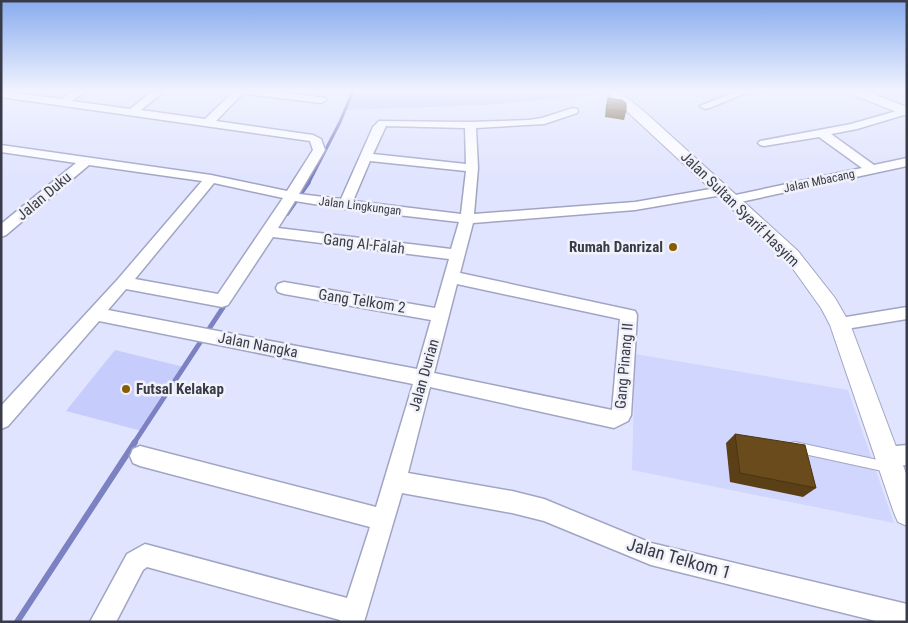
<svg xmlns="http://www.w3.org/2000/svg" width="908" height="623" viewBox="0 0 908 623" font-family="'Roboto Condensed',sans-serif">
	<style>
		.built { fill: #d1d6fe }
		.green { fill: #c6ccfc }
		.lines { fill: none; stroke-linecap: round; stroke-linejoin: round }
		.stream-far3 { stroke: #7c81c2; stroke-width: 3 }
		.stream-far2 { stroke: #7c81c2; stroke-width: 4 }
		.stream-far1 { stroke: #7c81c2; stroke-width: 5 }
		.stream { stroke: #7c81c2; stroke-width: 6 }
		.service-casing { stroke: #a1a5c4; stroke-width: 2 }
		.minor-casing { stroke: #a1a5c4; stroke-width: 3 }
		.tertiary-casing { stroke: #a1a5c4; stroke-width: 2 }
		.service { fill: #fff; fill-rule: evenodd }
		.minor { fill: #fff; fill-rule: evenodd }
		.tertiary { fill: #fff; fill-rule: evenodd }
		.wall { fill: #5b4017 }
		.building { fill: #6a4b1b; stroke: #4a3413 }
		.poi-dot { fill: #8a5c00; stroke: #f1f2f9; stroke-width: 2 }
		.labels { text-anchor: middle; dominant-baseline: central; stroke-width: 5; stroke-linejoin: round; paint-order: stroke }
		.far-street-label { font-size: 12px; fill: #393b48; stroke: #f1f2f9 }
		.street-label { font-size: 15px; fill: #393b48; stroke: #f1f2f9 }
		.poi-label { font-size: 15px; font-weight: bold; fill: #393b48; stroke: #f1f2f9; text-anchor: end }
		.near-street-label { font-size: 18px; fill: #393b48; stroke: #f1f2f9 }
	</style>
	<rect width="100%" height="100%" fill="#e0e4fe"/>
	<polygon class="built" points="635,354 848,390 894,523 632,470"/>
	<g class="green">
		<polygon points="355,91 604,91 608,94 487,105 346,110"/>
		<polygon points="115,350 184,367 142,431 66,411"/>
	</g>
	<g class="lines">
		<polyline class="stream-far3" points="308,184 340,122 353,91"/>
		<polyline class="stream-far2" points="287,214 309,182"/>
		<polyline class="stream-far1" points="134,443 226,303"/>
		<polyline class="stream" points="17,622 135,442"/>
		<defs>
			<polygon id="service" points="795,442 887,462 891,463 893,467 891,471 887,472 795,452 791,451 790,447 791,443"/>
			<g id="minor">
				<path d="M1 91 61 99 73 91H85L72 101 130 109 153 91H164L141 110 205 119 234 91H273L325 98 326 100 321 103 249 94 244 92 216 121 313 135 321 139 325 150 299 194 341 199 373 127 379 121 470 122 529 120 542 118 573 108 577 109 578 111 577 113 544 124 476 128 478 168 474 214 635 202 722 187 727 188 728 191 727 194 722 195 635 210 473 223 460 273 635 311 637 315 631 415 628 421 614 428 430 387 408 473 512 491 544 499 651 543 907 604V622H880L651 565 544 521 512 513 402 493 364 622H340V620L147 567 143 570 116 622H90L127 554 145 544 347 598 370 527 140 466 133 463 130 456 133 449 140 446 376 507 413 384 99 321 8 426 1 429V406L118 279 202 181 89 165 6 235 1 237V224L76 163 1 152V145L211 175 287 191 313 150 310 141 1 97ZM386 126 465 128 466 164 373 154ZM370 161 466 171 461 214 353 201ZM214 183 283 198 218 294 135 279ZM295 201 345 209 459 222 451 249 278 228ZM273 237 449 259 435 308 284 282 278 284 276 288 278 292 284 294 431 320 417 369 108 310 126 289 222 307 228 305ZM457 284 620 319 612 410 434 373Z"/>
				<polygon points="737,91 751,91 709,108 705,109 700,106"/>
				<polygon points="907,108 907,114 857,129 831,134 874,165 907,158 907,166 731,204 724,200 731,196 862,168 819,137 764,146 760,145 758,143 760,141 851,124"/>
				<polygon points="907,307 907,319 840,330 834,329 832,324 834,319 840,318"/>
				<polygon points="907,445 907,465 886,467 879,464 876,457 879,450 886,447"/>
			</g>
			<g id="tertiary">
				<polygon points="605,91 619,91 647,114 798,251 835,298 850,324 907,476 907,526 898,522 894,513 830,325 821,308 786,259"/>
				<polygon points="849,91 866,91 907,107 907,116 851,94"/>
			</g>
		</defs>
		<use href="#service" class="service-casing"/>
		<use href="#minor" class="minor-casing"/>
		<use href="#tertiary" class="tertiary-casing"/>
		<use href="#service" class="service"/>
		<use href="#minor" class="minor"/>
		<use href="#tertiary" class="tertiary"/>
	</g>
	<g class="wall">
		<polygon points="608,98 626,112 624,120 605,117 606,105"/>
		<polygon points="735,434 816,488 803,497 730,482 726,443"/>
	</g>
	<g class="building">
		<polygon points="608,98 622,100 626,103 626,112 607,109"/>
		<polygon points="735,434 805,445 816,488 740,473"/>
	</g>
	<linearGradient id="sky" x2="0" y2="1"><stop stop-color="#88acee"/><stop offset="0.51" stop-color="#f1f3ff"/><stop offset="1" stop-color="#f1f3ff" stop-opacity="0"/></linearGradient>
	<rect width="908" height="178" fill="url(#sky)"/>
	<g class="poi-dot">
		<circle cx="673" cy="247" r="5"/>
		<circle cx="126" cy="389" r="5"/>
	</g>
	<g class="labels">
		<g class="far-street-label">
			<text transform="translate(819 181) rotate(-12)">Jalan Mbacang</text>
			<text transform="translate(360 206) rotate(7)">Jalan Lingkungan</text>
		</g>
		<g class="street-label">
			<text transform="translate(44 196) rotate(-40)">Jalan Duku</text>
			<text transform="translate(740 209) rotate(44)">Jalan Sultan Syarif Hasyim</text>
			<text transform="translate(364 244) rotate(7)">Gang Al-Falah</text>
			<text transform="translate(362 301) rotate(9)">Gang Telkom 2</text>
			<text transform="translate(258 345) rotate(11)">Jalan Nangka</text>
			<text transform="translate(624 366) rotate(-85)">Gang Pinang II</text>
			<text transform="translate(424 375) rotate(-74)">Jalan Durian</text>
		</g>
		<g class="poi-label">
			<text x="663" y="247">Rumah Danrizal</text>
			<text x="136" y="389" text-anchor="start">Futsal Kelakap</text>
		</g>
		<g class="near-street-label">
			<text transform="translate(679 558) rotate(16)">Jalan Telkom 1</text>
		</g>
	</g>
	<rect width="908" height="623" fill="none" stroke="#393b48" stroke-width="5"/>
</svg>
